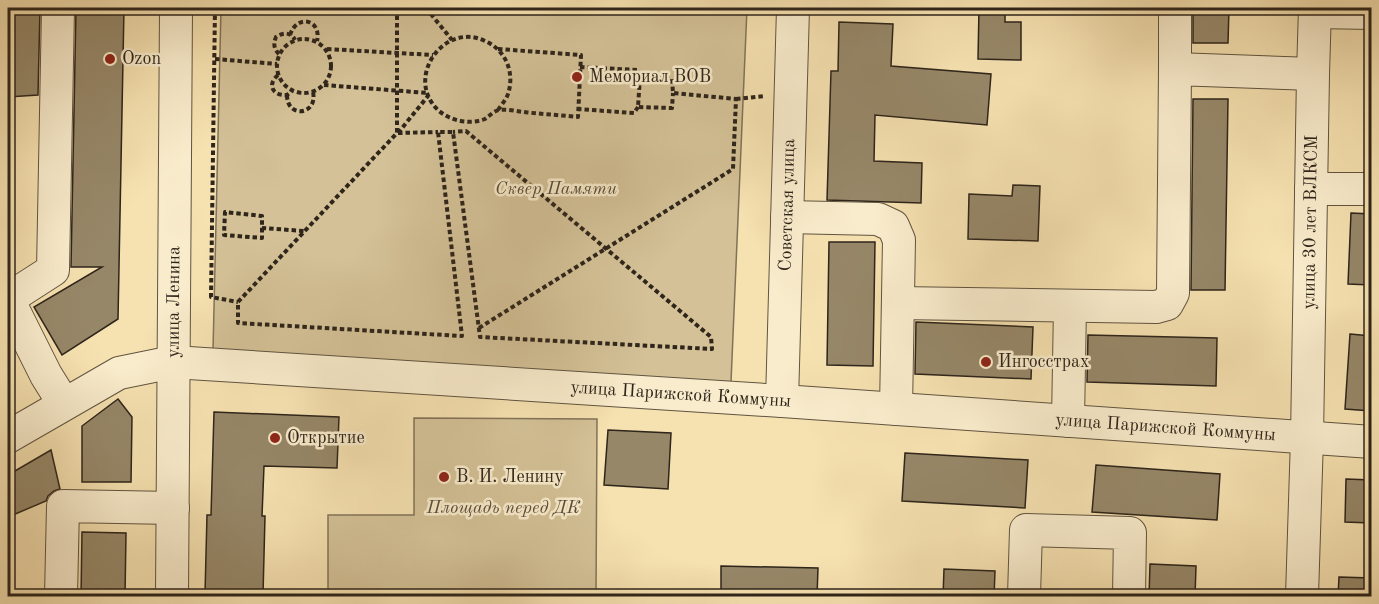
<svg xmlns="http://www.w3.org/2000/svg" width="1379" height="604" viewBox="0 0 1379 604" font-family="'Old Standard TT',serif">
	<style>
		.green { fill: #d4c197; stroke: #817359; stroke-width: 1.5 }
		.building { fill: #968768; stroke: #2e251b; stroke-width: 1.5 }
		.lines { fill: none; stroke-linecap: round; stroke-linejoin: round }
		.minor-casing { stroke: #605440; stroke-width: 34 }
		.path { stroke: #2e251b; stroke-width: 4; stroke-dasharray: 4.5 3; stroke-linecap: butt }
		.minor { stroke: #f9eccc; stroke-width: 32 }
		.poi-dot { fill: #8f2418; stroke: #f9eccc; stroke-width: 2 }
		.labels { text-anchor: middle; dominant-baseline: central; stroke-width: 5; stroke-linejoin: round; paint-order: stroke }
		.poi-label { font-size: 18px; fill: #2e251b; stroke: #f9eccc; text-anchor: start }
		.park-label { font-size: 18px; font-style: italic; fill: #584c3a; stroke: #f9eccc }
		.street-label { font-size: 18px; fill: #2e251b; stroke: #f9eccc }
	</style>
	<rect width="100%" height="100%" fill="#f6e1b0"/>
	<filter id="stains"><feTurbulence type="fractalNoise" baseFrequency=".00333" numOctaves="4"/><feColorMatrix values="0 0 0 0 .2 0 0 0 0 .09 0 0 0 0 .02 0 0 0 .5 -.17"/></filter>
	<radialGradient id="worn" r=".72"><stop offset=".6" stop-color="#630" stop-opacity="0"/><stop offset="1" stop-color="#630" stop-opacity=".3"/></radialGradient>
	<g class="green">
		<polygon points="221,8 747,8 731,382 213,351"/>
		<polygon points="414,418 597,419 596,596 328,596 328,515 414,515"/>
	</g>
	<g class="building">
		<polygon points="8,8 40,8 38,95 8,97"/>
		<polygon points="76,8 124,8 118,319 62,355 34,307 102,267 71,267"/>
		<polygon points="979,8 1005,8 1005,22 1021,22 1021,60 978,59"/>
		<polygon points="1193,8 1229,8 1228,43 1193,43"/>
		<polygon points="839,22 893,24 891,66 991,74 987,125 875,115 874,161 922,163 921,203 827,200 831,71 838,71"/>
		<polygon points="1193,99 1228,99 1225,290 1191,290"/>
		<polygon points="1013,185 1040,186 1038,241 968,239 969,194 1012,196"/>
		<polygon points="1351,213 1371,214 1371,285 1348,284"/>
		<polygon points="829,242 875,242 873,366 827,365"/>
		<polygon points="916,322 1033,327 1031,379 915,374"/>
		<polygon points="1350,334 1371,336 1371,411 1345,409"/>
		<polygon points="1088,335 1217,338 1216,386 1087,382"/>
		<polygon points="118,399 132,417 131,482 82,482 82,426"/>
		<polygon points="214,412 339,417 337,468 264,466 262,516 265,516 263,595 205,594 207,515 211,515"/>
		<polygon points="608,430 671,433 668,489 604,485"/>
		<polygon points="51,450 60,489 54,491 48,496 46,501 8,517 8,475"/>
		<polygon points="905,453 1028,460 1025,508 902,501"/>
		<polygon points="1096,465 1220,474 1217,520 1092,512"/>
		<polygon points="1346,479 1371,480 1371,523 1345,522"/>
		<polygon points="82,532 126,533 125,597 81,597"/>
		<polygon points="1150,564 1196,566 1195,597 1149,597"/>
		<polygon points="721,566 818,568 817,597 721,597"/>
		<polygon points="944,569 995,571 994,597 943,597"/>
		<polygon points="1339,577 1371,578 1371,597 1338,597"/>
	</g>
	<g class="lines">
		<defs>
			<g id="minor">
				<polyline points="58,8 53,270 8,299 46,375 64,404"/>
				<polyline points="1315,12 1372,13"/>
				<polyline points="1175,69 1175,8"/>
				<polyline points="1311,189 1372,189"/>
				<polyline points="787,217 878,219 893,226 899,240 896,409"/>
				<polyline points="898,303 1156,307 1167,304 1173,293 1175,69 1313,74"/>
				<path id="s1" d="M782 401 793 8"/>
				<polyline points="1068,421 1070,306"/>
				<path id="s2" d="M8 437 119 373 173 362 782 401 1372 442"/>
				<polyline points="61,596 63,506 173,508"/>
				<path id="s3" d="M172 596 176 8"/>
				<polyline points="1024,596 1026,530 1130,533 1129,596"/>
				<path id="s4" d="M1302 596 1307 438 1313 74 1315 8"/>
			</g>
		</defs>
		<use href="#minor" class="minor-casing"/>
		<g class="path">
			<polyline points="215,8 211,297 238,302"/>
			<polyline points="397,8 397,133 238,302 238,323 462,336 438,132 453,132 480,337 712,349 711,337 466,131 453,132"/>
			<polyline points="426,8 452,40"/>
			<path d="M290 35C297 13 322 20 317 41"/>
			<circle cx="304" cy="66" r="27"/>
			<polyline points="327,49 433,55"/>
			<path d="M498 49 581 55 578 117C559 115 541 114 523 112 516 111 508 109 500 110 494 110 490 116 485 119 470 125 450 121 438 110 404 78 444 21 485 41 506 50 515 73 508 94 506 100 501 105 498 110"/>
			<path d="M279 54C274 49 273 44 276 37 283 32 291 32 295 40"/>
			<polyline points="215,59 277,64"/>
			<polyline points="580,67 637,70 640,77"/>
			<path d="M278 75C267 84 272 96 287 95L292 91"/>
			<polyline points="324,85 428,93"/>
			<path d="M287 95C287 119 318 115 313 92"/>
			<polyline points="736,99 765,96"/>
			<polyline points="577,109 634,113 638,107"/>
			<polyline points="398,133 428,96"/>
			<polyline points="398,133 438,132"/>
			<polyline points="262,228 262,238 224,235 225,212 262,216 262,228 304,231"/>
			<polyline points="479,328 733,169 736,99 673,93 672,79 640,77 638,107 672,108 673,93"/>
		</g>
		<use href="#minor" class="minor"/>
	</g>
	<g class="poi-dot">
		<circle cx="110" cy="59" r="6"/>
		<circle cx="577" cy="77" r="6"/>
		<circle cx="986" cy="362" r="6"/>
		<circle cx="275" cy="438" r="6"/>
		<circle cx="444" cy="477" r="6"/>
	</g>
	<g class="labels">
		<g class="poi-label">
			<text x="122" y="59">Ozon</text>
			<text x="589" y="77">Мемориал ВОВ</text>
			<text x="998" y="362">Ингосстрах</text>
			<text x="287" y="438">Открытие</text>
			<text x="456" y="477">В. И. Ленину</text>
		</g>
		<g class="park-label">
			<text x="556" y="189">Сквер Памяти</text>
			<text x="503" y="508">Площадь перед ДК</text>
		</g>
		<g class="street-label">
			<text stroke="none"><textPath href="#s1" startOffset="196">Советская улица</textPath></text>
			<text stroke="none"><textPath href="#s4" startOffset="374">улица 30 лет ВЛКСМ</textPath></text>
			<text stroke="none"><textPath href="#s3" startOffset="294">улица Ленина</textPath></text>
			<text stroke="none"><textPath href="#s2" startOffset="692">улица Парижской Коммуны</textPath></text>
			<text stroke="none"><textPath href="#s2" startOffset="1178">улица Парижской Коммуны</textPath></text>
		</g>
	</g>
	<rect width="1379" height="604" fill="none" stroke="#f6e1b0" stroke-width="30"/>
	<rect x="9" y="9" width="1361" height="586" fill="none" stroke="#2e251b" stroke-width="3"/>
	<rect x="15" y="15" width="1349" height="574" fill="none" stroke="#2e251b" stroke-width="1.5"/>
	<rect width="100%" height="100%" filter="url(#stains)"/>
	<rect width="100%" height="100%" fill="url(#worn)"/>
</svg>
